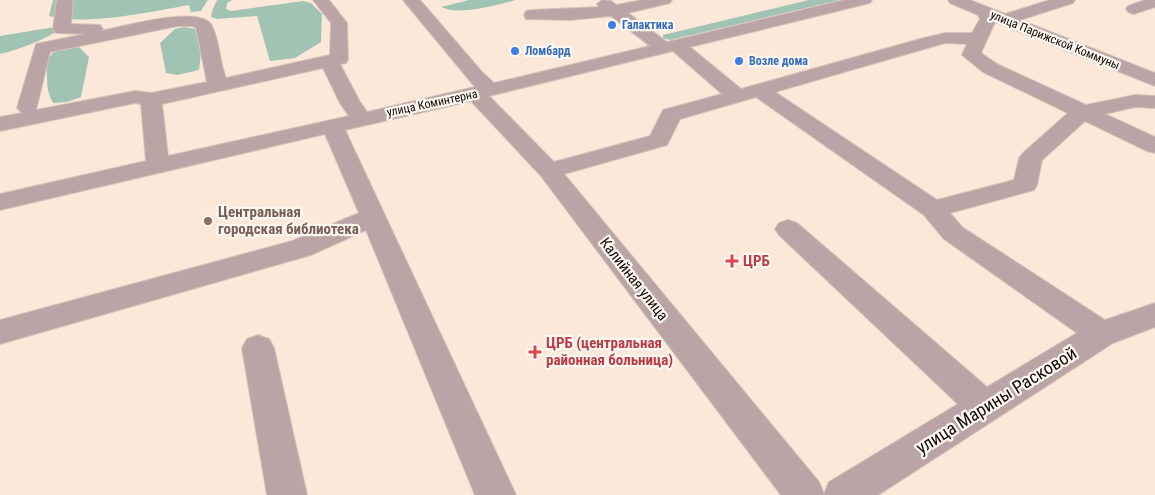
<svg xmlns="http://www.w3.org/2000/svg" width="1155" height="495" viewBox="0 0 1155 495" font-family="'Roboto Condensed',sans-serif">
	<style>
		.green { fill: #a1c3b3 }
		.lines { fill: none; stroke-linecap: round; stroke-linejoin: round }
		.minor-casing { stroke: #d6c4b6; stroke-width: 2 }
		.minor { fill: #bba4a6; fill-rule: evenodd }
		.shop-dot { fill: #3f7fe0; stroke: #fef8f2; stroke-width: 2 }
		.education-dot { fill: #8d6e63; stroke: #fef8f2; stroke-width: 2 }
		.health-dot { fill: #e0444e; stroke: #fef8f2; stroke-width: 2 }
		.labels { text-anchor: middle; dominant-baseline: central; stroke-width: 4.5; stroke-linejoin: round; paint-order: stroke }
		.far-shop-label { font-size: 12px; font-weight: bold; fill: #366cbe; stroke: #fef8f2; text-anchor: start }
		.far-street-label { font-size: 12px; fill: #130902; stroke: #fef8f2 }
		.education-label { font-size: 15px; font-weight: bold; fill: #785e54; stroke: #fef8f2; text-anchor: start }
		.health-label { font-size: 15px; font-weight: bold; fill: #be3a42; stroke: #fef8f2; text-anchor: start }
		.street-label { font-size: 15px; fill: #130902; stroke: #fef8f2 }
		.near-street-label { font-size: 18px; fill: #130902; stroke: #fef8f2 }
	</style>
	<rect width="100%" height="100%" fill="#fbe8d8"/>
	<g class="green">
		<path d="M53 0H208L201 11 191 12 189 5C150 12 86 26 49 16Z"/>
		<polygon points="217,0 232,0 227,3 226,9 231,11 303,1 311,3 322,14 321,42 295,58 270,61 257,16 217,19 211,17 212,11"/>
		<path d="M469 0H516C497 5 460 16 441 7Z"/>
		<polygon points="809,0 840,0 670,40 663,38 663,35"/>
		<path d="M61 26 62 29C42 40 22 49 0 54V36Z"/>
		<polygon points="184,27 195,29 201,52 199,70 177,75 166,73 160,43 175,29"/>
		<path d="M78 46 89 57 81 97 67 102 53 103C48 93 47 87 47 76 46 51 55 48 78 46Z"/>
	</g>
	<g class="lines">
		<defs>
			<g id="minor">
				<path d="M57 0H73L71 24 100 25 103 29 101 31C121 27 202 4 212 26 220 42 219 61 226 78L330 55 331 23 313 0H329L347 23 348 59 346 63 340 64 360 102 367 112 475 87 403 0H420L482 72 494 83 650 46 611 16 570 20 526 19 524 15 526 11 532 10 599 7 597 4 602 0 611 1 617 5 642 0H672L670 3 628 13 667 42 844 0H872L870 3 690 47 741 89 920 39 945 33H972L980 19 978 15 950 3 948 0H970L1005 14 1050 0H1075L1073 3 1020 20 1155 73V86L995 22 981 53 997 64 1086 105 1135 95 1155 96V108L1135 107 1105 114 1155 137V153L1147 151 1085 121 1042 160 1037 185 1034 190 950 213 962 227 1105 320 1155 303V327L1113 343 878 495H781L541 176 471 101 345 130 516 495H475L366 230 311 255 0 344V320L292 241 359 213 325 134 0 210V194L146 161 141 104 135 103 0 131V117L22 113 17 108 36 44 85 34 56 33 53 29ZM178 26H192L196 28 207 82 151 93 135 91 36 110 50 52ZM945 43 967 44 962 55 983 72 1068 113 1023 153 1019 158 1014 180 937 200 775 92ZM673 51 722 94 663 110 650 136 554 162 489 96ZM323 68 340 103 349 116 168 156 162 104ZM756 97 924 215 944 239 1077 333 987 387 797 223 788 220 779 223 775 229 779 235 958 404 829 482 824 494 819 482 564 174 667 145 680 119Z"/>
				<polygon points="1145,0 1155,0 1155,7 1134,14 1128,12 1126,9 1128,6"/>
				<polygon points="258,335 269,339 274,348 307,495 267,495 242,348 247,339"/>
			</g>
		</defs>
		<use href="#minor" class="minor-casing"/>
		<use href="#minor" class="minor"/>
	</g>
	<g class="shop-dot">
		<circle cx="612" cy="25" r="5"/>
		<circle cx="515" cy="51" r="5"/>
		<circle cx="739" cy="61" r="5"/>
	</g>
	<circle class="education-dot" cx="208" cy="221" r="5"/>
	<g class="health-dot">
		<path d="M729.5 253.5h5v5h5v5h-5v5h-5v-5h-5v-5h5z"/>
		<path d="M532.5 344.5h5v5h5v5h-5v5h-5v-5h-5v-5h5z"/>
	</g>
	<g class="labels">
		<g class="far-shop-label">
			<text x="622" y="25">Галактика</text>
			<text x="525" y="51">Ломбард</text>
			<text x="749" y="61">Возле дома</text>
		</g>
		<g class="far-street-label">
			<text transform="translate(1055 40) rotate(22)">улица Парижской Коммуны</text>
			<text transform="translate(432 103) rotate(-12)">улица Коминтерна</text>
		</g>
		<g class="education-label">
			<text x="218" y="212">Центральная<tspan x="218" dy="17">городская библиотека</tspan></text>
		</g>
		<g class="health-label">
			<text x="743" y="261">ЦРБ</text>
			<text x="546" y="343">ЦРБ (центральная<tspan x="546" dy="17">районная больница)</tspan></text>
		</g>
		<g class="street-label">
			<text transform="translate(634 279) rotate(52)">Калийная улица</text>
		</g>
		<g class="near-street-label">
			<text transform="translate(996 400) rotate(-32)">улица Марины Расковой</text>
		</g>
	</g>
</svg>
